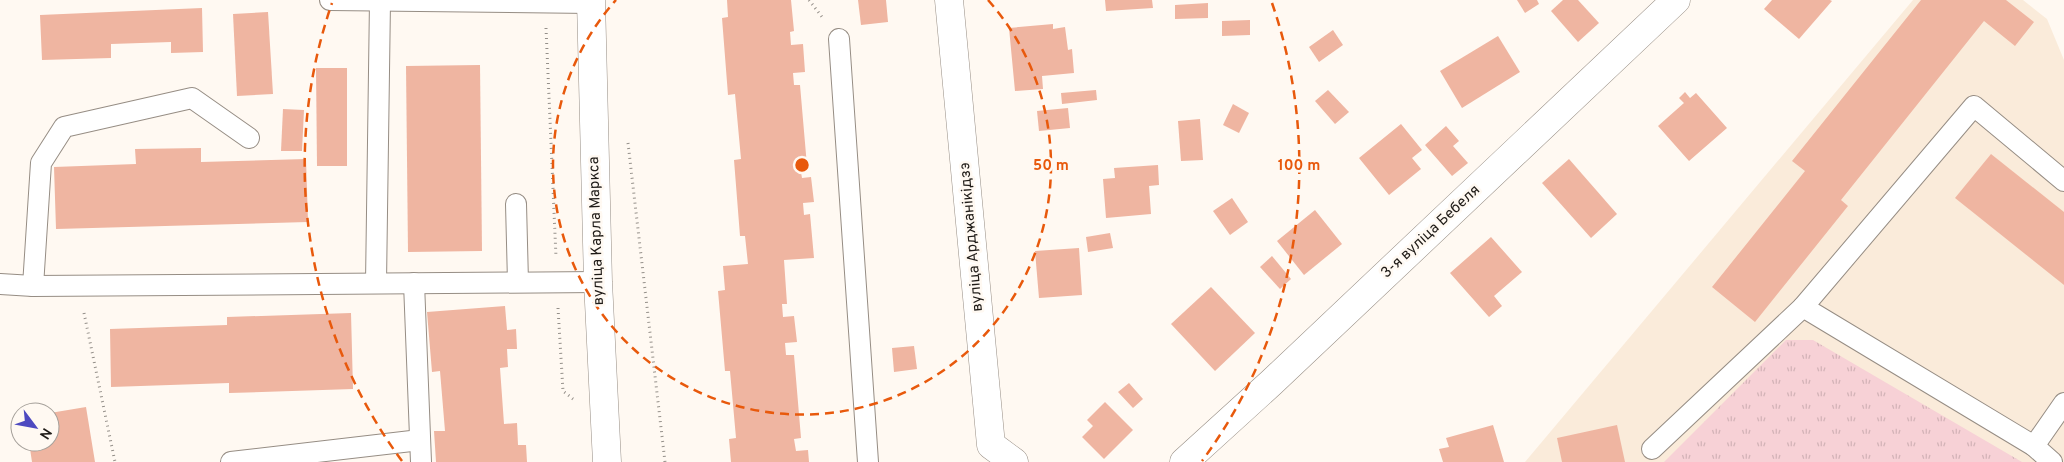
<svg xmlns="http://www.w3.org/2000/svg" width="2064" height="462" viewBox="0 0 2064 462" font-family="Overpass,sans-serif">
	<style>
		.built { fill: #faebda }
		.park { fill: url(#park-tufts) }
		.building { fill: #efb5a1 }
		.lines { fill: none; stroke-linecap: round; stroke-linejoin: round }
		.lane-casing { stroke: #968d84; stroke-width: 22 }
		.street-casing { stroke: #968d84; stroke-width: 29 }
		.secondary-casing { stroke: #968d84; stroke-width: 29 }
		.path { stroke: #95908a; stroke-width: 3; stroke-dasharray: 1 4; stroke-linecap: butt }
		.lane { stroke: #fff; stroke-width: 20 }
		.street { stroke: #fff; stroke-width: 28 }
		.secondary { stroke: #fff; stroke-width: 28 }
		.ring { fill: none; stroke: #e8590c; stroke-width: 2.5; stroke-dasharray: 9 6 }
		.labels { text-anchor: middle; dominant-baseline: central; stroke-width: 5; stroke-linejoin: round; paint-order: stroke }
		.street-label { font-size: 15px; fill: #1f1b17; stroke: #fff9f2 }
		.centre { fill: #e8590c; stroke: #fff9f2; stroke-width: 2.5 }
		.ring-label { font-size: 15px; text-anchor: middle; font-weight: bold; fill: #e8590c; stroke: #fff9f2; stroke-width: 5; stroke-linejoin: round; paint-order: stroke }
	</style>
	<defs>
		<pattern id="park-tufts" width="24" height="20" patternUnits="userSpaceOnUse" patternTransform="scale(1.25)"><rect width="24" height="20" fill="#f7d1d6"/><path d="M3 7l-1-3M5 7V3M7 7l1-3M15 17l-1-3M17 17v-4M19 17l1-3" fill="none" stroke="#d3b3b7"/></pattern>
	</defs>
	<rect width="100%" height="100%" fill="#fff9f2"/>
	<polygon class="built" points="1913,0 2023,0 2047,19 2064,60 2064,462 1525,462"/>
	<polygon class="park" points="1786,340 1813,340 2022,462 1664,462"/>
	<g class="building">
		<polygon points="727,0 791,0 794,31 790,32 791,45 803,44 805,72 793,73 794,85 800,85 807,166 800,166 802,178 811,177 814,202 803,203 804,215 810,214 814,258 784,260 787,304 782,304 783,317 794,316 797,342 785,343 786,355 794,355 801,438 794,439 796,451 808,450 809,462 731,462 729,439 736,438 730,371 725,371 718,291 725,290 723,266 748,264 745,236 740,236 734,160 741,159 735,94 728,95 722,18 728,17"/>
		<polygon points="858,0 886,0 888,22 861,25"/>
		<polygon points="1105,0 1152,0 1153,8 1106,11"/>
		<polygon points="1517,0 1537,0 1539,4 1525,13"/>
		<polygon points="1563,0 1578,0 1599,23 1578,42 1551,11"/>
		<polygon points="1772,0 1830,0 1832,1 1799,39 1764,9"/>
		<polygon points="1921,0 2006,0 2034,22 2015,46 1984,21 1841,200 1848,206 1755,322 1712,287 1805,171 1792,161"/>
		<polygon points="1208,3 1208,18 1175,19 1175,5"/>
		<polygon points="202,8 203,52 171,53 171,42 111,44 111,58 42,60 40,15"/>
		<polygon points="268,12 273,94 237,96 233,14"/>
		<polygon points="1250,20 1250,35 1222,36 1222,21"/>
		<polygon points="1053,24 1053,29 1065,27 1068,50 1072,49 1074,73 1042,76 1043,89 1015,91 1009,28"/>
		<polygon points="1333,30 1343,45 1319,62 1309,47"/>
		<polygon points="1498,36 1520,72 1462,108 1440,71"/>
		<polygon points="480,65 482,251 408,252 406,66"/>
		<polygon points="316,68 347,68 347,166 317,166"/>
		<polygon points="1096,90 1097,100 1062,104 1061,93"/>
		<polygon points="1328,90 1349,112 1335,124 1315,101"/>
		<polygon points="1685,92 1690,98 1696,93 1727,128 1689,161 1658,126 1684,103 1679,98"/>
		<polygon points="1233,104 1249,113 1239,133 1223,125"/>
		<polygon points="1068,108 1070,128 1039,131 1037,111"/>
		<polygon points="283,109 304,110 302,151 281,151"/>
		<polygon points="1200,119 1203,160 1181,161 1178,121"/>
		<polygon points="1401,124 1422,150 1412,158 1421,169 1389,195 1359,158"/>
		<polygon points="1446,126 1459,141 1453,146 1468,163 1452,176 1425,145"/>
		<polygon points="201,148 201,162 306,159 308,222 56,229 54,167 136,164 135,149"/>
		<polygon points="1991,154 2064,212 2064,285 1955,198"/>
		<polygon points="1569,159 1617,214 1591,238 1542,183"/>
		<polygon points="1158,165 1159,185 1149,186 1151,214 1106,218 1103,179 1115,178 1114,168"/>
		<polygon points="1232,198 1248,222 1230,235 1213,211"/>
		<polygon points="1315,210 1342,244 1304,275 1277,241"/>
		<polygon points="1110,233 1113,248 1088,252 1086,237"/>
		<polygon points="1491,237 1522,272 1494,296 1502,306 1489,317 1450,273"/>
		<polygon points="1079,248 1082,295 1039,298 1035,251"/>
		<polygon points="1272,256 1291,279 1280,289 1260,267"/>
		<polygon points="1211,287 1255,333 1215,371 1171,324"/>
		<polygon points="505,306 507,330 516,329 517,349 507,349 508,367 500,368 504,424 517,423 518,445 526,445 527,462 436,462 434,431 445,431 440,371 432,372 427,312"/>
		<polygon points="351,313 353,389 229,393 229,383 111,387 110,329 227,325 227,317"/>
		<polygon points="914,346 917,369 894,372 892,348"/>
		<polygon points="1129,383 1143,399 1133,408 1118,392"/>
		<polygon points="1105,402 1133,430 1104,459 1082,437 1093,426 1087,420"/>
		<polygon points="86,407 95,462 32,462 29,442 50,442 50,413"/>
		<polygon points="1493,425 1504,462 1443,462 1439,449 1449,447 1446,438"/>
		<polygon points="1617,425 1625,462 1562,462 1557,438"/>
	</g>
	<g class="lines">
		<defs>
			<g id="lane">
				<polyline points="330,0 591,3"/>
				<polyline points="839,39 868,462"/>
				<polyline points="2064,181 1974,106 1803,307 2034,446 2064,403"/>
				<polyline points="516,204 518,282"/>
				<polyline points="376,283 380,1"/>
				<polyline points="414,283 421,462"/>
				<polyline points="0,284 33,286 598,282"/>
				<polyline points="33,286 41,163 64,127 192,98 249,138"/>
				<polyline points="2034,446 2052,462"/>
				<polyline points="1652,449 1803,307"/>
				<polyline points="231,462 420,440"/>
			</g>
			<g id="street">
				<polyline points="949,0 991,445 1014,462"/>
				<polyline points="1184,462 1272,382 1676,0"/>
			</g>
			<polyline id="secondary" points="591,0 598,282 607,462"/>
		</defs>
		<use href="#lane" class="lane-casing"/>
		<use href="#street" class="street-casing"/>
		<use href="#secondary" class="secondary-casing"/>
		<g class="path">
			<polyline points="809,0 822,17"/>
			<polyline points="546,28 556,257"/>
			<polyline points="628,143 665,462"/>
			<polyline points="558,308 563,391 573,399"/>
			<polyline points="84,313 115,462"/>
		</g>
		<use href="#lane" class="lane"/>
		<use href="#street" class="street"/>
		<use href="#secondary" class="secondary"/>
	</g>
	<g class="ring">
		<path d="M988 0A249 249 0 1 1 616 0"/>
		<path d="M402 461A497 497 0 0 1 332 3M1272 3A497 497 0 0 1 1202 461"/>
	</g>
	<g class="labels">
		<g class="street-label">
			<text transform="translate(597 231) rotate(-92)">вуліца Карла Маркса</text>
			<text transform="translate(1431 232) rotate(-43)">3-я вуліца Бебеля</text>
			<text transform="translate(972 237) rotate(-95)">вуліца Арджанікідзэ</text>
		</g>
	</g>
	<circle cx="802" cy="165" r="8" class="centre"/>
	<g class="ring-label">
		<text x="1051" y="170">50 m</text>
		<text x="1299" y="170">100 m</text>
	</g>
	<g transform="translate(35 427) rotate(122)"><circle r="24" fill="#fff9f2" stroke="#a5a09a"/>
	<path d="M0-4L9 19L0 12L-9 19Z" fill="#4d49c0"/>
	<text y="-8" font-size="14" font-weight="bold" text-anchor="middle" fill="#1f1b17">N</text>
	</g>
</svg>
